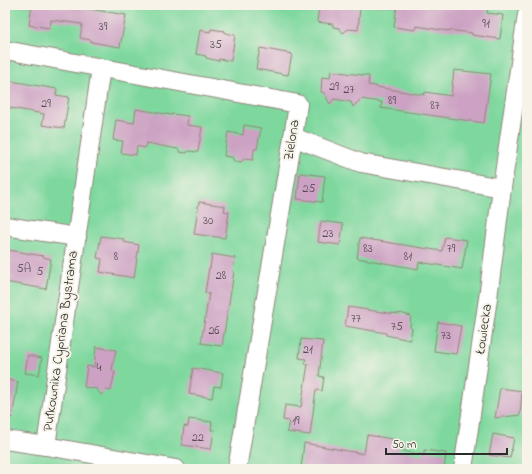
<svg xmlns="http://www.w3.org/2000/svg" width="532" height="474" viewBox="0 0 532 474" font-family="'Indie Flower',sans-serif">
	<style>
		.green { fill: #7ed89e; stroke: #548264 }
		.building { fill: #cca1c3 }
		.lines { fill: none; stroke-linecap: round; stroke-linejoin: round }
		.minor-casing { stroke: #8e8678; stroke-width: 20 }
		.minor { stroke: #fff; stroke-width: 18 }
		.labels { text-anchor: middle; dominant-baseline: central; stroke-width: 4; stroke-linejoin: round; paint-order: stroke }
		.number-label { font-size: 12px; fill: #534851 }
		.street-label { font-size: 14px; fill: #2b2b2b; stroke: #f7f3e8 }
	</style>
	<rect width="100%" height="100%" fill="#f7f3e8"/>
	<filter id="ink" filterUnits="userSpaceOnUse"><feTurbulence type="fractalNoise" baseFrequency=".025" numOctaves="2"/><feDisplacementMap in="SourceGraphic" scale="8" xChannelSelector="R" yChannelSelector="G"/><feConvolveMatrix kernelMatrix="1 2 1 2 8 2 1 2 1" color-interpolation-filters="sRGB"/></filter>
	<filter id="wash" filterUnits="userSpaceOnUse"><feTurbulence type="fractalNoise" baseFrequency=".012" numOctaves="4" result="noise"/><feDisplacementMap in="SourceGraphic" scale="16" xChannelSelector="R" yChannelSelector="G"/><feGaussianBlur stdDeviation="0.9" result="paint"/><feColorMatrix in="noise" values="0 0 0 0 0 0 0 0 0 0 0 0 0 0 0 0 0 1.4 0 .05"/><feComposite in="paint" operator="in"/></filter>
	<g filter="url(#wash)">
		<rect width="100%" height="100%" fill="#f2e1c5"/>
		<rect class="green" x="5" y="5" width="522" height="464"/>
		<g id="blocks">
			<g class="building">
				<polygon points="32,5 65,5 126,15 120,47 91,42 91,40 80,38 82,24 51,20 50,28 29,25"/>
				<polygon points="332,5 360,8 358,30 348,29 343,33 339,28 333,27 333,24 317,22 319,6 332,7"/>
				<polygon points="397,5 477,5 488,6 487,13 503,15 500,39 472,35 472,33 448,30 448,31 416,26 415,30 394,27"/>
				<polygon points="211,29 225,31 225,33 235,35 231,61 219,59 219,61 206,58 206,56 196,54 200,30 210,32"/>
				<polygon points="260,48 292,54 288,75 256,69"/>
				<polygon points="454,70 491,74 484,123 381,108 382,102 361,99 353,107 351,102 334,99 330,104 324,93 321,92 322,77 330,78 331,71 369,76 368,85 376,86 376,87 424,95 425,92 451,96"/>
				<polygon points="5,80 57,89 56,95 69,97 64,128 42,125 44,114 5,107"/>
				<polygon points="136,109 172,115 172,114 188,116 187,125 202,127 198,152 189,151 186,153 180,152 178,149 146,143 145,148 137,146 136,155 121,153 123,141 113,140 116,120 134,123"/>
				<polygon points="244,125 261,128 257,149 254,149 253,160 244,159 241,162 234,161 232,157 224,156 228,132 243,135"/>
				<polygon points="300,173 325,176 322,202 297,199"/>
				<polygon points="199,202 225,206 224,211 229,212 225,238 194,234"/>
				<polygon points="321,221 343,224 340,245 318,242"/>
				<polygon points="101,236 124,239 124,242 139,245 134,278 100,272 102,259 97,258"/>
				<polygon points="445,237 467,240 462,269 419,262 418,269 357,258 360,238 442,251"/>
				<polygon points="9,250 43,256 43,257 51,259 46,289 5,282 5,251 9,251"/>
				<polygon points="212,254 235,258 233,272 234,272 222,346 201,343 209,293 205,293 209,268 210,268"/>
				<polygon points="348,307 389,313 400,314 400,313 411,316 410,327 412,329 410,340 386,335 386,333 345,326"/>
				<polygon points="438,322 461,326 456,354 434,351"/>
				<polygon points="301,339 323,341 319,376 324,377 322,391 316,390 310,435 287,432 289,421 283,420 285,405 301,407 308,364 305,364 306,359 299,358"/>
				<polygon points="96,347 116,350 112,370 115,371 111,391 106,390 101,395 97,389 84,387 87,366 94,367"/>
				<polygon points="28,355 42,358 39,375 25,373"/>
				<polygon points="193,368 223,373 221,387 214,386 212,398 189,394"/>
				<polygon points="5,379 18,382 12,418 5,417"/>
				<polygon points="500,388 522,391 520,415 495,418"/>
				<polygon points="189,419 212,422 211,430 214,430 211,449 182,445 184,426 188,427"/>
				<polygon points="493,434 514,438 510,458 489,455"/>
				<polygon points="367,435 399,440 398,450 424,455 424,450 446,453 444,469 334,469 316,466 315,469 301,469 304,443 364,454"/>
			</g>
		</g>
	</g>
	<g filter="url(#ink)">
		<use href="#blocks" fill-opacity="0" stroke="#8e8678" stroke-width="1"/>
		<g class="lines">
			<defs>
				<g id="minor">
					<polyline points="5,50 298,104 293,137 237,469"/>
					<polyline points="293,137 361,163 502,188"/>
					<polyline points="5,226 77,237"/>
					<polyline points="5,440 46,446 176,469"/>
					<polyline points="46,446 101,68"/>
					<polyline points="463,469 488,298 502,188 527,14"/>
				</g>
			</defs>
			<use href="#minor" class="minor-casing"/>
			<use href="#minor" class="minor"/>
		</g>
	</g>
	<g class="labels">
		<g class="number-label">
			<text x="486" y="24">91</text>
			<text x="103" y="27">39</text>
			<text x="216" y="45">35</text>
			<text x="334" y="87">29</text>
			<text x="349" y="90">27</text>
			<text x="392" y="101">89</text>
			<text x="46" y="104">29</text>
			<text x="435" y="106">87</text>
			<text x="309" y="189">25</text>
			<text x="208" y="221">30</text>
			<text x="328" y="234">23</text>
			<text x="368" y="249">83</text>
			<text x="451" y="249">79</text>
			<text x="116" y="257">8</text>
			<text x="408" y="257">81</text>
			<text x="24" y="269">5A</text>
			<text x="40" y="272">5</text>
			<text x="221" y="276">28</text>
			<text x="356" y="319">77</text>
			<text x="397" y="327">75</text>
			<text x="214" y="331">26</text>
			<text x="446" y="336">73</text>
			<text x="308" y="350">21</text>
			<text x="99" y="368">4</text>
			<text x="296" y="421">19</text>
			<text x="198" y="438">22</text>
		</g>
		<g class="street-label">
			<text transform="translate(292 140) rotate(-81)">Zielona</text>
			<text transform="translate(484 329) rotate(-82)">Łowiecka</text>
			<text transform="translate(61 341) rotate(-82)">Pułkownika Cypriana Bystrama</text>
		</g>
	</g>
	<rect width="532" height="474" fill="none" stroke="#f7f3e8" stroke-width="20"/>
	<path d="M386 448v6h121v-6" fill="none" stroke="#2b2b2b" stroke-width="2"/>
	<text x="392" y="448" font-size="12" fill="#2b2b2b" stroke="#f7f3e8" stroke-width="3" paint-order="stroke">50 m</text>
</svg>
